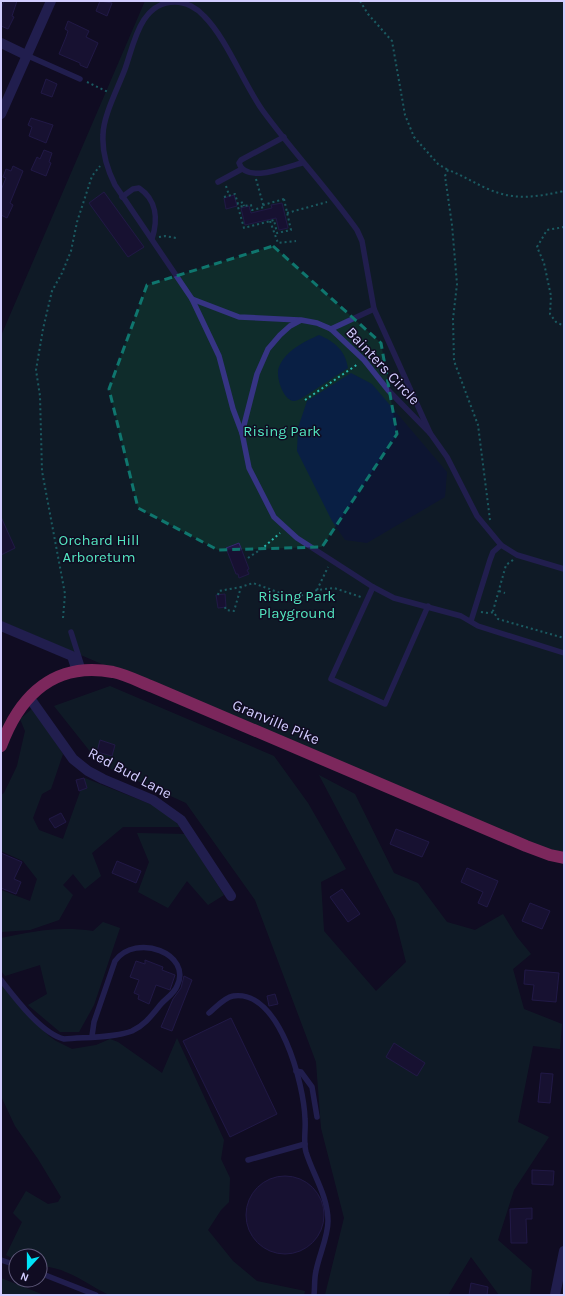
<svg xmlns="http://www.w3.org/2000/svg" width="565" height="1296" viewBox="0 0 565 1296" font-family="Karla,sans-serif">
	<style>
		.green { fill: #0f2c2b }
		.water { fill: #091f44 }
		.building { fill: #201744; stroke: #352871 }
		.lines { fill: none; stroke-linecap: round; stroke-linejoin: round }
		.path { stroke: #27b9ae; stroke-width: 2; stroke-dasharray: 2 3; stroke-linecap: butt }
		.lane { stroke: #363484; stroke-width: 5.5 }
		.street { stroke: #363484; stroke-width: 10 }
		.highway { stroke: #ff48a2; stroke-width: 12 }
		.marked { fill: none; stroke: #0f766e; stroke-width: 3; stroke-dasharray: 8 5; stroke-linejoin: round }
		.labels { text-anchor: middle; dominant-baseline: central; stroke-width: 3; stroke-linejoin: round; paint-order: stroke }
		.street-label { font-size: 15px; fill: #d2cdff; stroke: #100c22 }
		.park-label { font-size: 15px; fill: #53e5bf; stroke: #100c22 }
	</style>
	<rect width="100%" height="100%" fill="#100c22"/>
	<g class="green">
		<polygon points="145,1 564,1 564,861 1,621 1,336"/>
		<polygon points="110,686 274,756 308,803 346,869 321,882 324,931 376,991 406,962 395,919 319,775 355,794 394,873 418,883 447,922 475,930 503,914 517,937 531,954 513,969 524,1009 562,1024 560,1049 533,1046 518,1122 549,1137 514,1190 498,1240 532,1270 530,1295 499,1295 471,1257 448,1295 325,1295 344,1218 321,1128 316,1062 255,900 186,803 100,764 54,706"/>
		<polygon points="33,708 63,754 51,789 42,794 33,818 39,830 63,839 85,778 165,810 180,827 123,827 92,853 101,876 85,889 73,874 63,885 73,895 59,920 30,930 1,932 1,890 30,901 37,879 23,861 1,851 1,795 4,793 17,766 25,731 20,719"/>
		<polygon points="137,833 185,834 224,895 208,905 187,881 168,908 138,892 149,862"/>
		<path d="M103 922 120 928 94 1005 79 1032H60L28 1005 47 994 40 965 5 976 1 971V938C35 931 58 926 93 931Z"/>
		<path d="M1 984 11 997 49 1036 56 1041 72 1049 96 1045 110 1039 118 1042 162 1073 177 1038 224 1140 221 1159 230 1178 229 1202 221 1210 208 1230 233 1261 257 1281 305 1291 304 1295H109C88 1285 64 1265 40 1267V1256H16V1260L6 1255 22 1222 13 1213 26 1191 48 1204 58 1202 61 1197 38 1159 15 1126 1 1096Z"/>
		<polygon points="1,1278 44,1295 1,1295"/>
	</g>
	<g class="water">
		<path d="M319 335C335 342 345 350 348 368L302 398C300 399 296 401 294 401 283 401 275 375 279 367 286 350 304 342 319 335Z"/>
		<polygon points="351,373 372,384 447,472 445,497 367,543 345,540 332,521 297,451 298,428 307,401"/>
	</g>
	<g class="building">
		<polygon points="4,1 17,1 12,16 14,17 8,29 1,26 1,9"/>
		<polygon points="100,1 112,3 107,16 96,11"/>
		<polygon points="68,21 89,31 86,37 98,43 87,68 80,65 80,63 59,54 66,37 68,31 65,29"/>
		<polygon points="46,79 57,84 52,97 41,93"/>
		<polygon points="31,118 53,125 46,143 29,136 32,127 28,125"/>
		<polygon points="44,150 52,153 49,162 51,163 46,176 31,170 37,157 40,159"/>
		<polygon points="13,166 23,171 10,203 13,205 7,218 1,215 1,190 6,178 3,177 6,169 11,171"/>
		<polygon points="104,192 144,247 128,257 89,203"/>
		<polygon points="234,195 237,206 226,209 224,198"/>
		<polygon points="282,203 288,228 279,230 276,218 245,225 241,208 249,206 251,213 272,208 271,205"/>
		<polygon points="1,517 15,548 1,555"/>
		<polygon points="239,543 249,569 247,570 249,574 239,578 238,574 236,574 226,548"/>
		<polygon points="225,594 226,607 218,608 216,595"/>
		<polygon points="100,740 115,745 112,756 97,752"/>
		<polygon points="84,778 87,788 79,791 76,780"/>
		<polygon points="61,813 66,822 55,828 49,819"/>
		<polygon points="396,829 429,842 422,857 390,844"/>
		<polygon points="1,853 22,862 14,879 21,882 16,894 1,888"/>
		<polygon points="117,861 141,871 136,883 112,873"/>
		<polygon points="467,868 498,881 487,907 478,903 483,892 461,882"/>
		<polygon points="342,889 360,914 348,922 330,897"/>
		<polygon points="530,903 550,911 542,929 522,921"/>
		<polygon points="145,960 163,967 162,970 175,975 170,990 156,985 149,1004 138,999 139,995 134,993 139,980 130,977 136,961 145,964"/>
		<polygon points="525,970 559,973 556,1002 532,1000 534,985 524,984"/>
		<polygon points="184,976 192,980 172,1031 161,1027 173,999 181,988"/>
		<polygon points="275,994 278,1004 269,1006 267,996"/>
		<polygon points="231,1018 277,1114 230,1137 183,1041"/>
		<polygon points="394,1043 425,1063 417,1076 386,1057"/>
		<polygon points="541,1073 553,1074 550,1103 538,1102"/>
		<polygon points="532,1170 554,1171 553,1185 532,1184"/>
		<circle cx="285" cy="1215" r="39"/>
		<polygon points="532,1208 532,1219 526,1219 527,1243 511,1243 510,1209"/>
		<polygon points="471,1283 488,1287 487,1295 469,1295"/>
	</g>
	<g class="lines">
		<g class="path">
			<polyline points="360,1 368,14 392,41 405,115 414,137 438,164 448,170"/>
			<polyline points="87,82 108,92"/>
			<polyline points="256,179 263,204"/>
			<polyline points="226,186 229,195"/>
			<polyline points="224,197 235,194 238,204 243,202 244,206"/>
			<polygon points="284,199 291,230 277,233 274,220 244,228 238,207 251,205 252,210 264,207 263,205"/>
			<polyline points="287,213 327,202"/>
			<polyline points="270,221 278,243 296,241"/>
			<polyline points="564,227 547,230 537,247 544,263 551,296 550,314 556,322 564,326"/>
			<polyline points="159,237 165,236 176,238"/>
			<polyline points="305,400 358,364"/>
			<path d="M490 520 478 425 454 361 453 319 457 284 452 225 445 176 448 170C462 175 474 183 488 189 515 201 536 197 564 191"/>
			<polyline points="248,558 264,547 280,533"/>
			<polyline points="513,560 506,565 493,611 498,619 564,638"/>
			<polyline points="317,590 328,567"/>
			<polyline points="499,591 505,593"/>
			<polyline points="218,595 219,591 241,587"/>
			<polyline points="225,607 226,610 234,611 241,587 253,583 294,598 317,590 334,588 361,597"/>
			<polyline points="481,612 488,613 494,612"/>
			<polyline points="63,618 65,594 42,471 40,396 36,370 43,329 52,291 62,273 71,251 77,222 92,176 100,166"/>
		</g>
		<g class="lane">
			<polyline points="26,55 80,79"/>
			<path d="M284 137 241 160 239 163C246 184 286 167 302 163"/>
			<polyline points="218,182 242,169"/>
			<path d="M122 197 133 189 139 188C157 200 158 220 152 239"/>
			<polyline points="192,299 239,317 299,320"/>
			<polyline points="331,329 374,309"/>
			<path d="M242 433 233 409 219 356 192 299 115 185C108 171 102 152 103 135 103 116 118 88 125 69 134 44 140 2 175 2 186 2 197 8 204 16 227 39 243 83 263 111 293 152 328 189 357 230L362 241 374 309 430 433"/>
			<polyline points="564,569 517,555 501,545 477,516 447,457 430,433 388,390 364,360 331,329 317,323 301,320 290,326 280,335 268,349 257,374 242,433 249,468 274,517 297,538 373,587 394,598 461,616 478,626 564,653"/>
			<polyline points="373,587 331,679 385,704 428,606"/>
			<polyline points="471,621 490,560 493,552 501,545"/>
			<polyline points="71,632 83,670"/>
			<path d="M1 980C15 998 42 1034 64 1039 84 1037 114 1038 132 1031 145 1025 152 1015 161 1004 166 998 174 994 177 986 193 954 136 932 115 961L94 1022 92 1036"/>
			<path d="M209 1013C215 1008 225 997 233 996 280 989 304 1085 305 1119 306 1130 303 1141 306 1152 313 1175 328 1196 328 1221 328 1237 319 1255 316 1271 314 1279 315 1287 314 1295"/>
			<polyline points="296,1071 301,1072 312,1087 317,1117"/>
			<polyline points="248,1160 305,1144"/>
			<polyline points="1,1260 16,1265"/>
			<polyline points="40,1273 96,1295"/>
		</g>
		<g class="street">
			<polyline points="1,43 26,55"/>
			<polyline points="1,114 51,1"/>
			<polyline points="1,626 72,656 77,671"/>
			<polyline points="29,697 73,759 88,771 103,779 153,800 181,820 231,896"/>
			<polyline points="555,1295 564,1251"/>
		</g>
		<path class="highway" d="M1 746C20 695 55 661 113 672 127 675 140 682 153 687L526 846 550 855 564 858"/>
	</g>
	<path d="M0 0H565V1296H0ZM273 246 381 343 397 434 322 547 218 550 138 508 109 389 147 285Z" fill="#100c22" fill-opacity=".55" fill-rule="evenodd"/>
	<path class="marked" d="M273 246 381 343 397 434 322 547 218 550 138 508 109 389 147 285Z"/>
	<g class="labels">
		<g class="street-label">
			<text transform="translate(383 366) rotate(47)">Bainters Circle</text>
			<text transform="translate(276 722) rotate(23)">Granville Pike</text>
			<text transform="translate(130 773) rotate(28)">Red Bud Lane</text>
		</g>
		<g class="park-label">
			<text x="282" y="431">Rising Park</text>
			<text x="99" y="540">Orchard Hill<tspan x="99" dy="17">Arboretum</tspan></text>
			<text x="297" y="596">Rising Park<tspan x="297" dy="17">Playground</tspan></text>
		</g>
	</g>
	<rect width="565" height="1296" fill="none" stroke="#d2cdff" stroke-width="4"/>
	<g transform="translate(28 1268) rotate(201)"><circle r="19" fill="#100c22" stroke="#5e597a"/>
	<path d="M0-3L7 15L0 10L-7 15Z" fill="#00e3f8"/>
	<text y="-6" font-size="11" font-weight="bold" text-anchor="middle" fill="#d2cdff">N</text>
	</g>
</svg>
